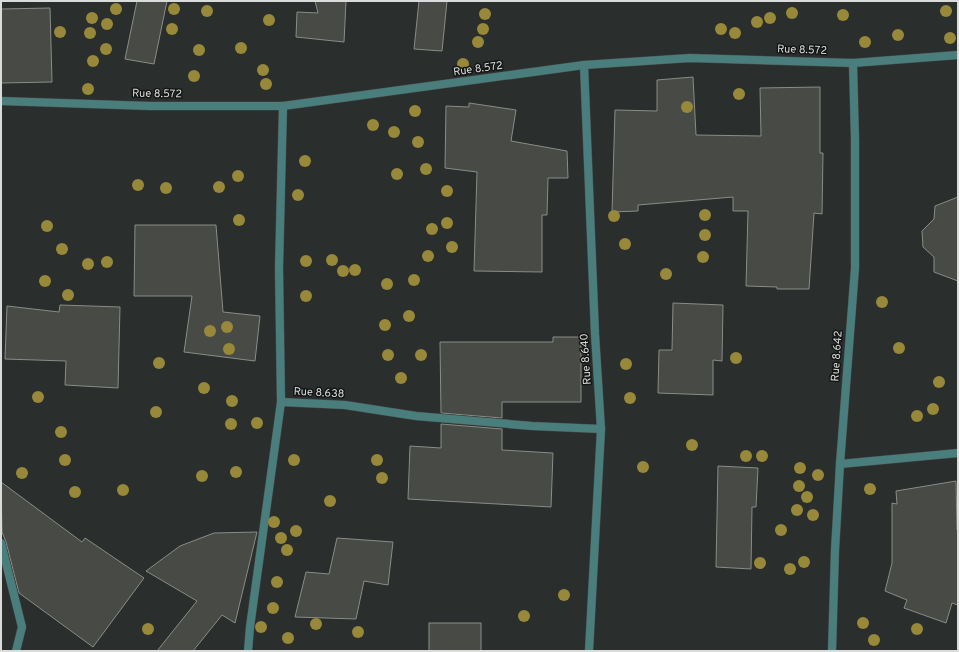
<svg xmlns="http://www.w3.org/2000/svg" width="959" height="652" viewBox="0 0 959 652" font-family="Overpass,sans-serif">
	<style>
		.building { fill: #484a46; stroke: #898c87 }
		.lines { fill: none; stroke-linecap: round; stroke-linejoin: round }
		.minor-casing { stroke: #464a48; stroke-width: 9 }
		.minor { stroke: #497e7d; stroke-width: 8 }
		.tree { fill: #98883a }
		.labels { text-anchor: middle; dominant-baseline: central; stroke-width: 3; stroke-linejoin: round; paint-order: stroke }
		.street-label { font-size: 11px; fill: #d9dcda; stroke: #141615 }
	</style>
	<rect width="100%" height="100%" fill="#2a2e2c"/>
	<g class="building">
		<polygon points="137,1 167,1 154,64 125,59"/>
		<polygon points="315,1 346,1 344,42 296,37 297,12 318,13"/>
		<polygon points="419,1 447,1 442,51 414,49"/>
		<polygon points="50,8 52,82 1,83 1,9"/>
		<polygon points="693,77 696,135 761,136 760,88 820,87 820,153 823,153 822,214 814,213 809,289 777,289 777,287 746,286 748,211 733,211 733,197 638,205 638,211 612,212 615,110 657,111 657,80"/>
		<polygon points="469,103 516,110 511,141 567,151 568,178 548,178 547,215 542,215 542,272 474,271 477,172 445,168 446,106 469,107"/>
		<polygon points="958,197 958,281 934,272 934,257 923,247 922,231 934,219 935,206"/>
		<polygon points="135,225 216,225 223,312 260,316 255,361 184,352 192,296 134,296"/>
		<polygon points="673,303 723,305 722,361 713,360 713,395 658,393 659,350 672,350"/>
		<polygon points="60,305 120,307 118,388 65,385 66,361 5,359 7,306 59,312"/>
		<polygon points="553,337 581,337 581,402 502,402 502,418 441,413 440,342 553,342"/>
		<polygon points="441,424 502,429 502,450 553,453 551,507 408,499 410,446 441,448"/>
		<polygon points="718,466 758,468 756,507 752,507 751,569 716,567"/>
		<polygon points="956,481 957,530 958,530 958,605 952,603 946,623 904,608 907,600 885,591 892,563 892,503 897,504 896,491"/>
		<polygon points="1,482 82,542 85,538 144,578 93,647 19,593 6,542 2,532"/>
		<polygon points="257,532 235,623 222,615 193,651 157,651 197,601 146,571 180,546 214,533"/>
		<polygon points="337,538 393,542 388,585 364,581 356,619 295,617 306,572 329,574"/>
		<rect x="429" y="623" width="52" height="28"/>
	</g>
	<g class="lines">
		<defs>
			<g id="minor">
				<polyline points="584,65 595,334 601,429 589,651"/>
				<polyline points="1,101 150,106 283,106 584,65 690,58 853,63 958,55"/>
				<polyline points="283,106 279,268 281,402 345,405 416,416 532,426 601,429"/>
				<polyline points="840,464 958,453"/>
				<polyline points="1,543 22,627 16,651"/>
				<polyline points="248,651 250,627 281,402"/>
				<polyline points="832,651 835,550 840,464 855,268 855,140 853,63"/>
			</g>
		</defs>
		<use href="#minor" class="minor-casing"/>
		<use href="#minor" class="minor"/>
	</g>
	<g class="tree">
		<circle cx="116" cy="9" r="6"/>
		<circle cx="174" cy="9" r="6"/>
		<circle cx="207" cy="11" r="6"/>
		<circle cx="946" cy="11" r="6"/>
		<circle cx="792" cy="13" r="6"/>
		<circle cx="485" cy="14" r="6"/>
		<circle cx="843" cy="15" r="6"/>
		<circle cx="92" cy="18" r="6"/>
		<circle cx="770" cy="18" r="6"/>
		<circle cx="269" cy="20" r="6"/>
		<circle cx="757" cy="22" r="6"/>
		<circle cx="107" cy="24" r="6"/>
		<circle cx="172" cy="29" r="6"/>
		<circle cx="483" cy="29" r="6"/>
		<circle cx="721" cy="29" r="6"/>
		<circle cx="60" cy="32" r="6"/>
		<circle cx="90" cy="33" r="6"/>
		<circle cx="735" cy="33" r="6"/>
		<circle cx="898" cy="35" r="6"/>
		<circle cx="950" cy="38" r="6"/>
		<circle cx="478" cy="42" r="6"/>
		<circle cx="865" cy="42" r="6"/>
		<circle cx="241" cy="48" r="6"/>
		<circle cx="106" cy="49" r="6"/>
		<circle cx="199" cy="50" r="6"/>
		<circle cx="93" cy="61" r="6"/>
		<circle cx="463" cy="64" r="6"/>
		<circle cx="263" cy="70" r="6"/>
		<circle cx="194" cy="76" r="6"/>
		<circle cx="266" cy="84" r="6"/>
		<circle cx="88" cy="89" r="6"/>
		<circle cx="739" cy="94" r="6"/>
		<circle cx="687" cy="107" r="6"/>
		<circle cx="415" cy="111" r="6"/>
		<circle cx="373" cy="125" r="6"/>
		<circle cx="394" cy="132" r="6"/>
		<circle cx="418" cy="142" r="6"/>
		<circle cx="305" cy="161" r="6"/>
		<circle cx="426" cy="169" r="6"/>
		<circle cx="397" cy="174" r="6"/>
		<circle cx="238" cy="176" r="6"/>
		<circle cx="138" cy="185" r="6"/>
		<circle cx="219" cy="187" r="6"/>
		<circle cx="166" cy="188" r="6"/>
		<circle cx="447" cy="191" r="6"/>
		<circle cx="298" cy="195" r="6"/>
		<circle cx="705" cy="215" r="6"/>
		<circle cx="614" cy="216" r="6"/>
		<circle cx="239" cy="220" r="6"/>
		<circle cx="447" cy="223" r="6"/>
		<circle cx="47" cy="226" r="6"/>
		<circle cx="432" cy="229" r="6"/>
		<circle cx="705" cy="235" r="6"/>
		<circle cx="625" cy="244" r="6"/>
		<circle cx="452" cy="247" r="6"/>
		<circle cx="62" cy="249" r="6"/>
		<circle cx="428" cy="256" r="6"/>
		<circle cx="703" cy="257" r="6"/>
		<circle cx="332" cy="260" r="6"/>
		<circle cx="306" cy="261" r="6"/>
		<circle cx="107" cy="262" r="6"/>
		<circle cx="88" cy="264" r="6"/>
		<circle cx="355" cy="270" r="6"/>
		<circle cx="343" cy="271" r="6"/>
		<circle cx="666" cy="274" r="6"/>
		<circle cx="414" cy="280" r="6"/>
		<circle cx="45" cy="281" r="6"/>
		<circle cx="387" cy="284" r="6"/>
		<circle cx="68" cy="295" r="6"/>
		<circle cx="306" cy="296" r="6"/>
		<circle cx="882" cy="302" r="6"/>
		<circle cx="409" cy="316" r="6"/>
		<circle cx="385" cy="325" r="6"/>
		<circle cx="227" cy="327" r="6"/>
		<circle cx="210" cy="331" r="6"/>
		<circle cx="899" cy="348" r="6"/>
		<circle cx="229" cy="349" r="6"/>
		<circle cx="388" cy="355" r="6"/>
		<circle cx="421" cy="355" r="6"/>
		<circle cx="736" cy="358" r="6"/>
		<circle cx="159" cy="363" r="6"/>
		<circle cx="626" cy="364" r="6"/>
		<circle cx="401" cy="378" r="6"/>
		<circle cx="939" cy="382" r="6"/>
		<circle cx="204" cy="388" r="6"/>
		<circle cx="38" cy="397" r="6"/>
		<circle cx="630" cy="398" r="6"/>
		<circle cx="232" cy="401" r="6"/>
		<circle cx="933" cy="409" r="6"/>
		<circle cx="156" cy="412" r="6"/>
		<circle cx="917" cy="416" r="6"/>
		<circle cx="257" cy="423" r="6"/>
		<circle cx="231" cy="424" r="6"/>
		<circle cx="61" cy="432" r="6"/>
		<circle cx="692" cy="445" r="6"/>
		<circle cx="746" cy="456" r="6"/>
		<circle cx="762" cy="456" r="6"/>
		<circle cx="65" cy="460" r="6"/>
		<circle cx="294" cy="460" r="6"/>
		<circle cx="377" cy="460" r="6"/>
		<circle cx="643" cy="467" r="6"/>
		<circle cx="800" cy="468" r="6"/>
		<circle cx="236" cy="472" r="6"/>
		<circle cx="22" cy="473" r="6"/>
		<circle cx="818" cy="475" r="6"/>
		<circle cx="202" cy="476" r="6"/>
		<circle cx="382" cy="478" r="6"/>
		<circle cx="799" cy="486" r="6"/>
		<circle cx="870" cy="489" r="6"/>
		<circle cx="123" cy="490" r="6"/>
		<circle cx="75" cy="492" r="6"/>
		<circle cx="807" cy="497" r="6"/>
		<circle cx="330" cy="501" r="6"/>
		<circle cx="797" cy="510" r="6"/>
		<circle cx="813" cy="515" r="6"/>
		<circle cx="274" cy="522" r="6"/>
		<circle cx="781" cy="530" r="6"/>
		<circle cx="296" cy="531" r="6"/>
		<circle cx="281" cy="538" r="6"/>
		<circle cx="287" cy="550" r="6"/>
		<circle cx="804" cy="562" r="6"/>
		<circle cx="760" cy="563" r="6"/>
		<circle cx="790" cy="569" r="6"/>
		<circle cx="277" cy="582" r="6"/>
		<circle cx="564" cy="595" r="6"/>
		<circle cx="273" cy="608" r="6"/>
		<circle cx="524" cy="616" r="6"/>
		<circle cx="863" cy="623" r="6"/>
		<circle cx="316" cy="624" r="6"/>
		<circle cx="261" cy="627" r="6"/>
		<circle cx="148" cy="629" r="6"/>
		<circle cx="917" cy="629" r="6"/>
		<circle cx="358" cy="632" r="6"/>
		<circle cx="288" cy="638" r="6"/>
		<circle cx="874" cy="640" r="6"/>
	</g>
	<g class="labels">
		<g class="street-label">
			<text transform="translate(802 50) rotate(2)">Rue 8.572</text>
			<text transform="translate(478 69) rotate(-8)">Rue 8.572</text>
			<text transform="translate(157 94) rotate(1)">Rue 8.572</text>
			<text transform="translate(837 356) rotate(-86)">Rue 8.642</text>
			<text transform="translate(586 359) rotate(-94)">Rue 8.640</text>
			<text transform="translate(319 393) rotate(3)">Rue 8.638</text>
		</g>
	</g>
	<rect width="959" height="652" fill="none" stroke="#d9dcda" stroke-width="4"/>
</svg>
